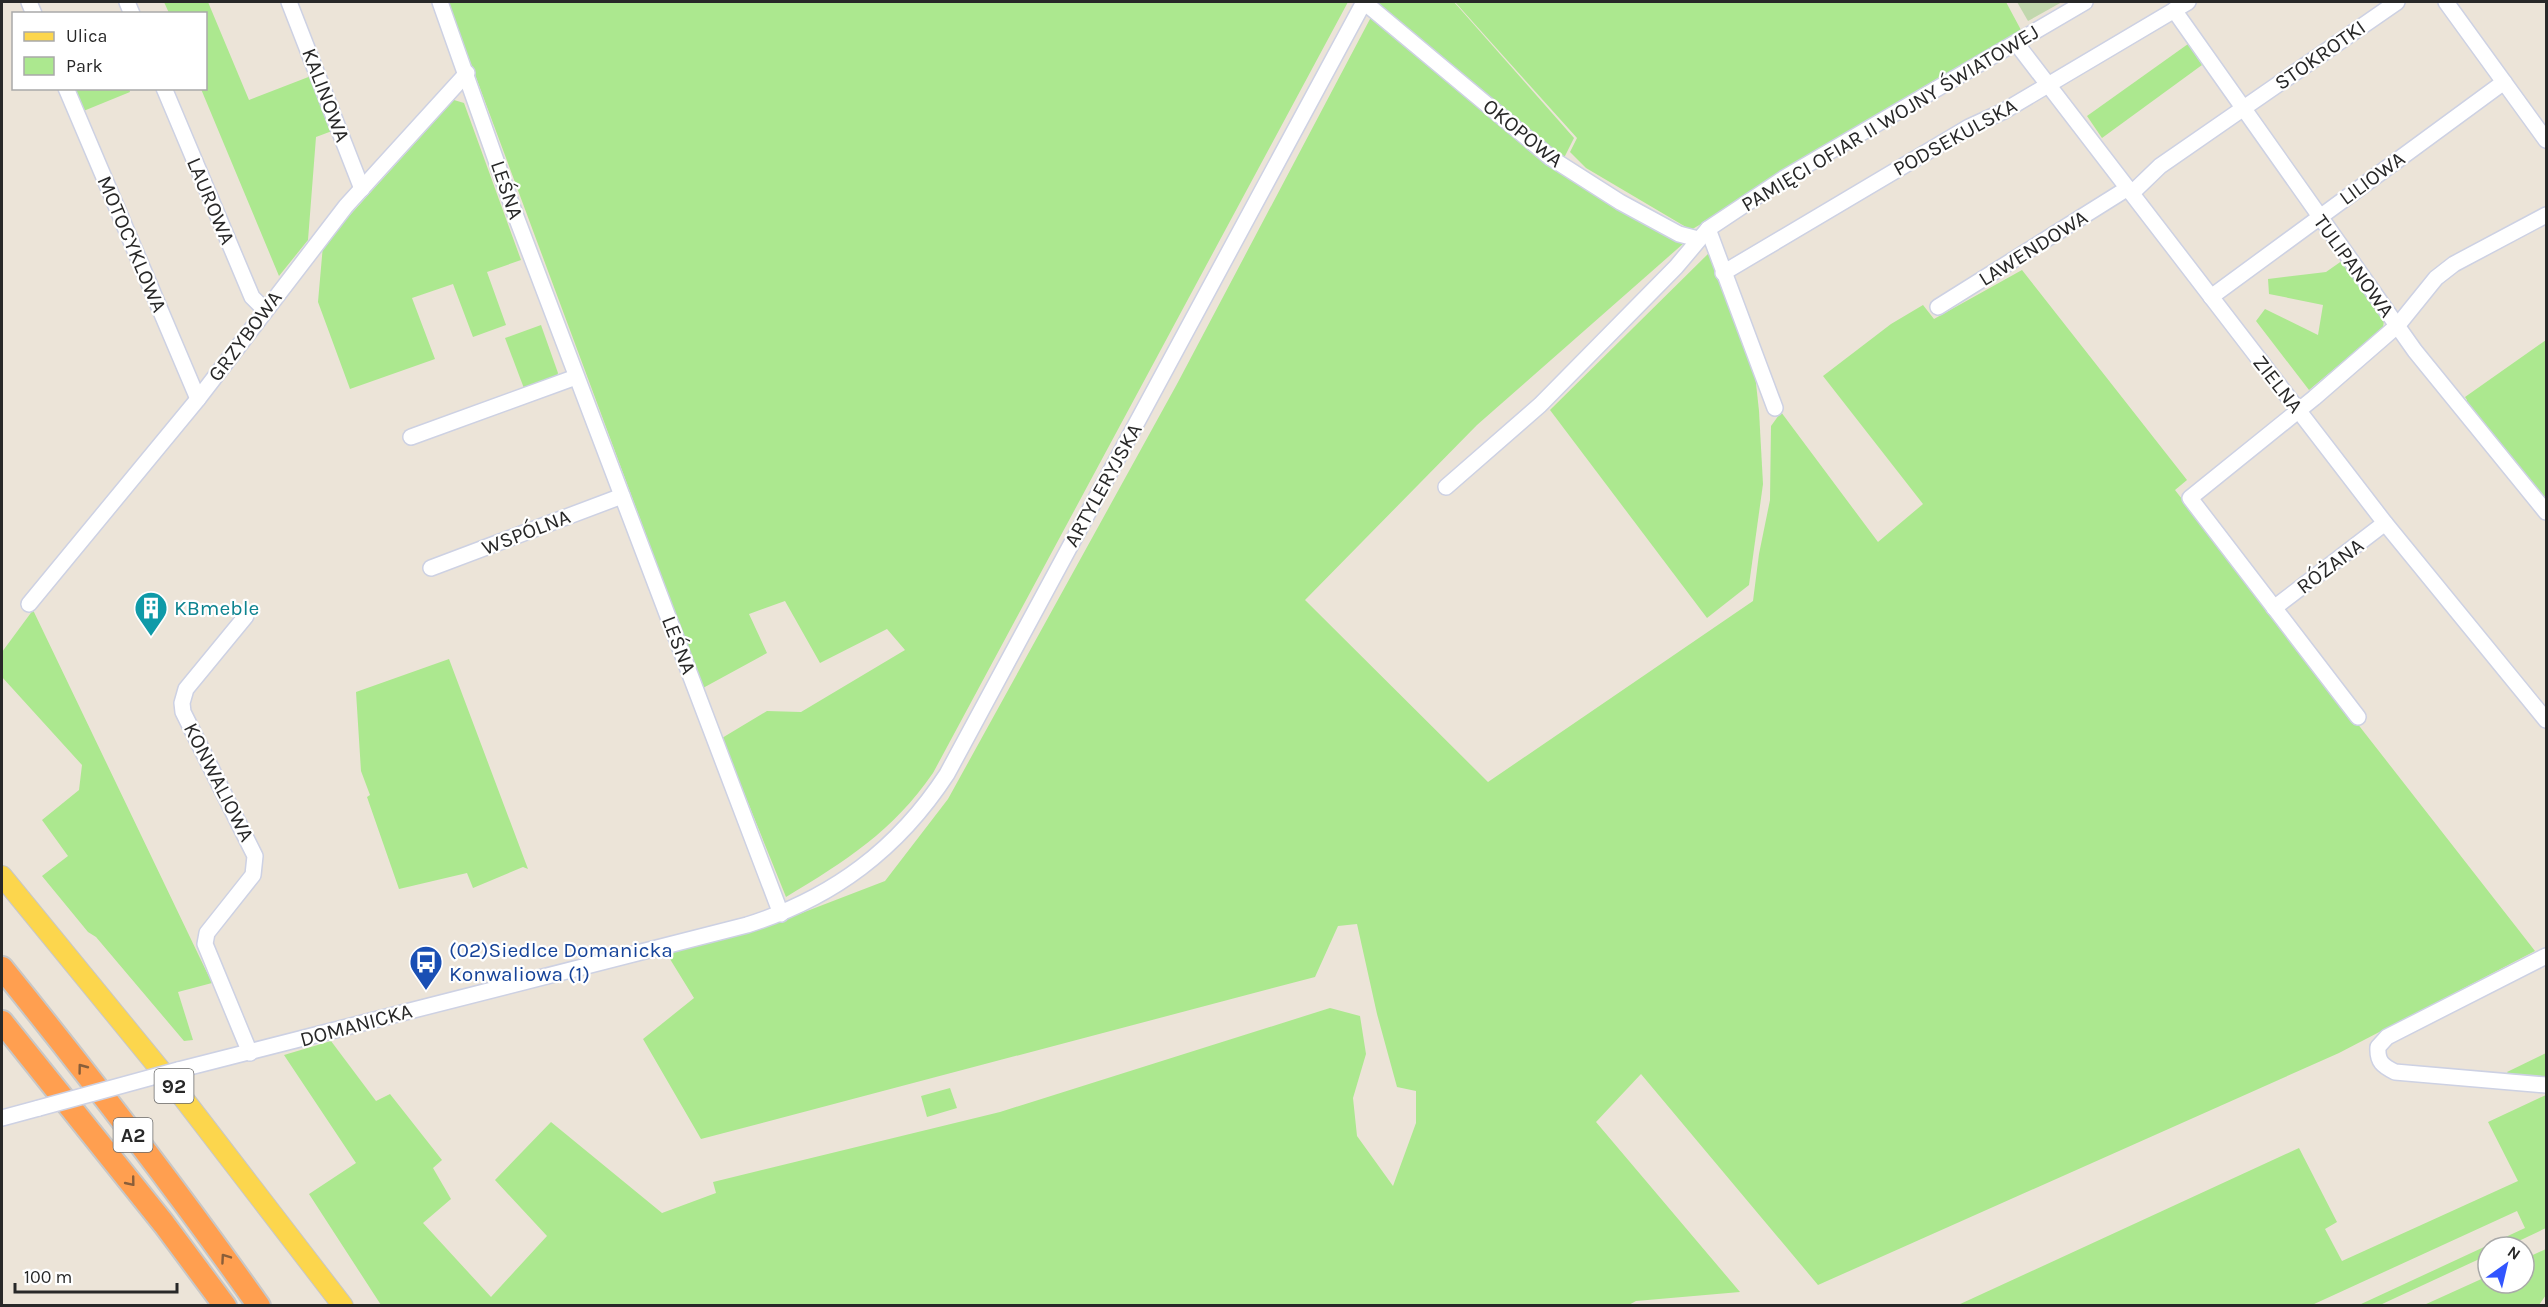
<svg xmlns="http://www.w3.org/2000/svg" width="2548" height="1307" viewBox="0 0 2548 1307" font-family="Karla,sans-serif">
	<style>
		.green { fill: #ace88f }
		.cemetery { fill: #c1d7ad }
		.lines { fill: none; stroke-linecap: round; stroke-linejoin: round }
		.minor-casing { stroke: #cdd1e3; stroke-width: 18 }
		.major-casing { stroke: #c7c7c7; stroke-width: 22 }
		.highway-casing { stroke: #c7c7c7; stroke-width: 26 }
		.minor { stroke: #fff; stroke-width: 15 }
		.major { stroke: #fcd64d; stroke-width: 20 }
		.highway { stroke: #ff9f50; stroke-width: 22 }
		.minor-bridge-casing { stroke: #cdd1e3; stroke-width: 18; stroke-linecap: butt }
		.minor-bridge { stroke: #fff; stroke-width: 15 }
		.oneway { stroke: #895e3a }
		.labels { text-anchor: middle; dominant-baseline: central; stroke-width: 4.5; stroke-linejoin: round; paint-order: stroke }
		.shield { fill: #fff; stroke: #686868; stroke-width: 1.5 }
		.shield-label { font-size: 20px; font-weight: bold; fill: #282828 }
		.street-label { font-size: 21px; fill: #282828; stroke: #fff }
		.culture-label { font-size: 21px; fill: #0d838f; stroke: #fff; text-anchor: start }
		.transit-label { font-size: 21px; fill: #164399; stroke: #fff; text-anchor: start }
	</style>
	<rect width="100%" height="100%" fill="#ece4d8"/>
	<g class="green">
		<polygon points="164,2 208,2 249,100 311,76 332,131 316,137 308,240 279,276 201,89 206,88 206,14 169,13"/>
		<path d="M448 2H1348L933 773C893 831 846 861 786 897L722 738 767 711 801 712 905 650 887 629 820 663 785 601 749 614 767 653 703 688Z"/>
		<polygon points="1379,2 1454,2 1574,138 1564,158 1615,206 1684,243 1477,425 1305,600 1488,782 1753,601 1759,554 1770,500 1771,426 1781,412 1878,542 1923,504 1823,376 1891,324 1923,305 1934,319 2022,270 2187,480 2175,490 2535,951 2339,1053 1818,1285 1641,1074 1596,1122 1740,1292 1636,1301 1627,1306 381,1305 309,1194 356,1163 284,1055 331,1041 376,1101 390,1094 442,1160 433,1168 451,1199 423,1223 491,1297 547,1236 495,1180 551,1122 662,1213 716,1193 713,1182 1000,1112 1330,1008 1360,1016 1366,1054 1353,1098 1357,1136 1393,1186 1416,1123 1416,1091 1397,1087 1377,1014 1357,924 1338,926 1315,977 701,1139 643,1039 694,998 665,951 781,921 885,881 948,799 1177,384"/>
		<polygon points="1455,2 2006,2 2021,30 1691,230 1586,168 1570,152 1577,138"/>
		<polygon points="2188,44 2202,65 2102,138 2087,116"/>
		<polygon points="71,89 129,89 130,92 81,112"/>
		<polygon points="454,100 464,103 521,260 487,272 506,325 473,337 453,284 412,298 435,359 350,389 318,302 323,245"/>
		<polygon points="1712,250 1755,374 1759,411 1763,484 1749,585 1707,618 1550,410"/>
		<polygon points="2346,258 2384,320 2383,328 2309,390 2256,321 2265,309 2318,335 2323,305 2269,294 2268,279 2326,272"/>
		<polygon points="541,325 558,373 556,379 525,391 505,338"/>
		<polygon points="2546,340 2546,506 2464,403 2467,400 2465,397"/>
		<polygon points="33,610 212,983 178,992 193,1040 184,1041 96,937 88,932 42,876 68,856 42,820 79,790 82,765 2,677 2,652"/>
		<polygon points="449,659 528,869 523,867 473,888 467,873 399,889 367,797 370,795 361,771 356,692"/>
		<polygon points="2546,1053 2546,1083 2514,1081 2507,1072"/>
		<polygon points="950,1088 957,1108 927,1117 921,1096"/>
		<polygon points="2546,1095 2546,1228 2506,1247 2488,1247 2488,1255 2380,1305 2359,1305 2525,1228 2517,1211 2312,1305 1958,1305 2299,1148 2337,1222 2325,1229 2342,1261 2518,1181 2488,1122"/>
		<polygon points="2546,1249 2546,1295 2539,1305 2424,1305 2488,1276 2488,1283 2524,1283 2524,1259"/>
	</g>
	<polygon class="cemetery" points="2017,2 2062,2 2028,21"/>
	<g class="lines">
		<defs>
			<g id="minor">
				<polyline points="29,2 34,14"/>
				<polyline points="127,2 132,14"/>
				<polyline points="289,2 362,189"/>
				<polyline points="440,2 515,214 781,914"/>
				<polyline points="1364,2 1551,158 1620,202 1679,234 1698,239"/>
				<polyline points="2446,2 2546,140"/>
				<polyline points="2174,10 2415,351 2546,512"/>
				<polyline points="2016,43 2385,523 2546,720"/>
				<polyline points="66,88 198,399"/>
				<polyline points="164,88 252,297 265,310"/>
				<polyline points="2132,193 2160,166 2397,2"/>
				<polyline points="1708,229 1775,408"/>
				<polyline points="1723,273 1969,127 2004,111 2188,2"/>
				<polyline points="2211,297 2504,82"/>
				<polyline points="1938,307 2128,188"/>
				<polyline points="411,437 576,377"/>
				<polyline points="1446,487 1540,405 1676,267 1708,229 1786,177 2085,2"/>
				<polyline points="431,568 622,496"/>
				<polyline points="29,604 198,399 346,206 467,73"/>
				<polyline points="2274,608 2385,523"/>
				<polyline points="246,616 186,689 182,703 183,712 255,856 253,875 207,933 205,944 250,1053"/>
				<polyline points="2358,717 2190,498 2314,398 2398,325 2436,278 2454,264 2546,215"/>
				<path d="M2546 956 2387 1037 2378 1047C2377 1062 2383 1066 2395 1072L2546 1085"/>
				<path d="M178 1070 747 925C833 898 898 849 947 774L1364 2"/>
				<polyline points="2,1118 39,1108"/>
			</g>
			<polyline id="major" points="2,876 177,1090 343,1306"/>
			<g id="highway">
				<path d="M2 968C91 1078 177 1190 259 1306"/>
				<polyline points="2,1022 164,1224 225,1306"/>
			</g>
		</defs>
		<use href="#minor" class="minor-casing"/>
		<use href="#major" class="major-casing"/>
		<use href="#highway" class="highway-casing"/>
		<use href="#minor" class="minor"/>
		<use href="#major" class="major"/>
		<use href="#highway" class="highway"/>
		<defs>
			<polyline id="minor-bridge" points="39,1108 178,1070"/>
		</defs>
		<use href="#minor-bridge" class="minor-bridge-casing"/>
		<use href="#minor-bridge" class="minor-bridge"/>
	</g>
	<defs><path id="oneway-chevron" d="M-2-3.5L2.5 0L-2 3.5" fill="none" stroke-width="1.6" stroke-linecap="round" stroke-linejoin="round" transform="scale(1.5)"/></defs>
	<g class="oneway">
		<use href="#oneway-chevron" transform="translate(82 1068) rotate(-127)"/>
		<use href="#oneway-chevron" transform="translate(131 1182) rotate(51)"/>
		<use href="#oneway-chevron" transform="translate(225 1258) rotate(-125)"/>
	</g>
	<defs>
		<symbol id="building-pin" viewBox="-11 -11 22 30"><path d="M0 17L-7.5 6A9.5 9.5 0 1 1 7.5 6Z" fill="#0f9aa8" stroke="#fff"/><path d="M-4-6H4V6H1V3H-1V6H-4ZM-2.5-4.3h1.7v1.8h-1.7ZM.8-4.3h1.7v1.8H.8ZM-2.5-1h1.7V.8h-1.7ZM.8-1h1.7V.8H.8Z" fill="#fff"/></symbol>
		<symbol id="bus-pin" viewBox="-11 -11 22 30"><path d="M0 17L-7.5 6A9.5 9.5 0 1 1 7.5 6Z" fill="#1a4fb4" stroke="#fff"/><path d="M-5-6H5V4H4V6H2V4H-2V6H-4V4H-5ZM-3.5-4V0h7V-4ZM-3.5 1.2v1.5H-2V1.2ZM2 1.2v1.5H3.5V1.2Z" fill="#fff"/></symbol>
	</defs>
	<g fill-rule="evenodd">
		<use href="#building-pin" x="132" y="589" width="38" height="52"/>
		<use href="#bus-pin" x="407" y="943" width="38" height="52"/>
	</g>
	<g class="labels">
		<g class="shield">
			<rect x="154.5" y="1069" width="39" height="34" rx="4.5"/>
			<rect x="113.5" y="1118" width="39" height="34" rx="4.5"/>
		</g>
		<g class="shield-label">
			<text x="174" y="1086">92</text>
			<text x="133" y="1135">A2</text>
		</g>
		<g class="street-label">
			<text transform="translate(2320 55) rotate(-35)">STOKROTKI</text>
			<text transform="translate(326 95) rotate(69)">KALINOWA</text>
			<text transform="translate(1890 118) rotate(-31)">PAMIĘCI OFIAR II WOJNY ŚWIATOWEJ</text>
			<text transform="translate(1523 133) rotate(39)">OKOPOWA</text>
			<text transform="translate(1955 137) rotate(-29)">PODSEKULSKA</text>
			<text transform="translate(2372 178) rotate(-36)">LILIOWA</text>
			<text transform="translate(507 190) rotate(71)">LEŚNA</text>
			<text transform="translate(211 201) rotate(67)">LAUROWA</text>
			<text transform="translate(132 244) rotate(67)">MOTOCYKLOWA</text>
			<text transform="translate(2033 248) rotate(-32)">LAWENDOWA</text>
			<text transform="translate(2354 266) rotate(54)">TULIPANOWA</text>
			<text transform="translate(245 336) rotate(-53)">GRZYBOWA</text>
			<text transform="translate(2278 384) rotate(52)">ZIELNA</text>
			<text transform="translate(1103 485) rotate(-61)">ARTYLERYJSKA</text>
			<text transform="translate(526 532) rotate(-21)">WSPÓLNA</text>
			<text transform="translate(2330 566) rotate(-37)">RÓŻANA</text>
			<text transform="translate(679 645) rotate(69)">LEŚNA</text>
			<text transform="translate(219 782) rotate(63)">KONWALIOWA</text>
			<text transform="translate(356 1025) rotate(-15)">DOMANICKA</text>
		</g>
		<g class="culture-label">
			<text x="174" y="608">KBmeble</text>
		</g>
		<g class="transit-label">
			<text x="449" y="950">(02)Siedlce Domanicka<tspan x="449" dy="24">Konwaliowa (1)</tspan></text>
		</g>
	</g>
	<rect width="2548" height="1307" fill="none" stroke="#282828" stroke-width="6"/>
	<rect x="12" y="12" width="195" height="78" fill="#ffffff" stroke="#a9a9a9" stroke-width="1.5"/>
	<rect x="24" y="32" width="30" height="9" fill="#fcd64d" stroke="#a9a9a9" stroke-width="1.5"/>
	<text x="66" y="42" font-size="18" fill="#282828">Ulica</text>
	<rect x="24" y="57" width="30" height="18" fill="#ace88f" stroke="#a9a9a9" stroke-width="1.5"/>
	<text x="66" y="72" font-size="18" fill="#282828">Park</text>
	<g transform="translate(2506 1265) rotate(34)"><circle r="28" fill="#ffffff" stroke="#a9a9a9" stroke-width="1.5"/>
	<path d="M0-4.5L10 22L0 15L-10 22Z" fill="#3255ff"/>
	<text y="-9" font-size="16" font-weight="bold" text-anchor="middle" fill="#282828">N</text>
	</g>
	<path d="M15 1283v9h162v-9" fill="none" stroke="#282828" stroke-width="3"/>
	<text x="24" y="1283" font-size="18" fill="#282828" stroke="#ffffff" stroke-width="4.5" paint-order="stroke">100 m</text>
</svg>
